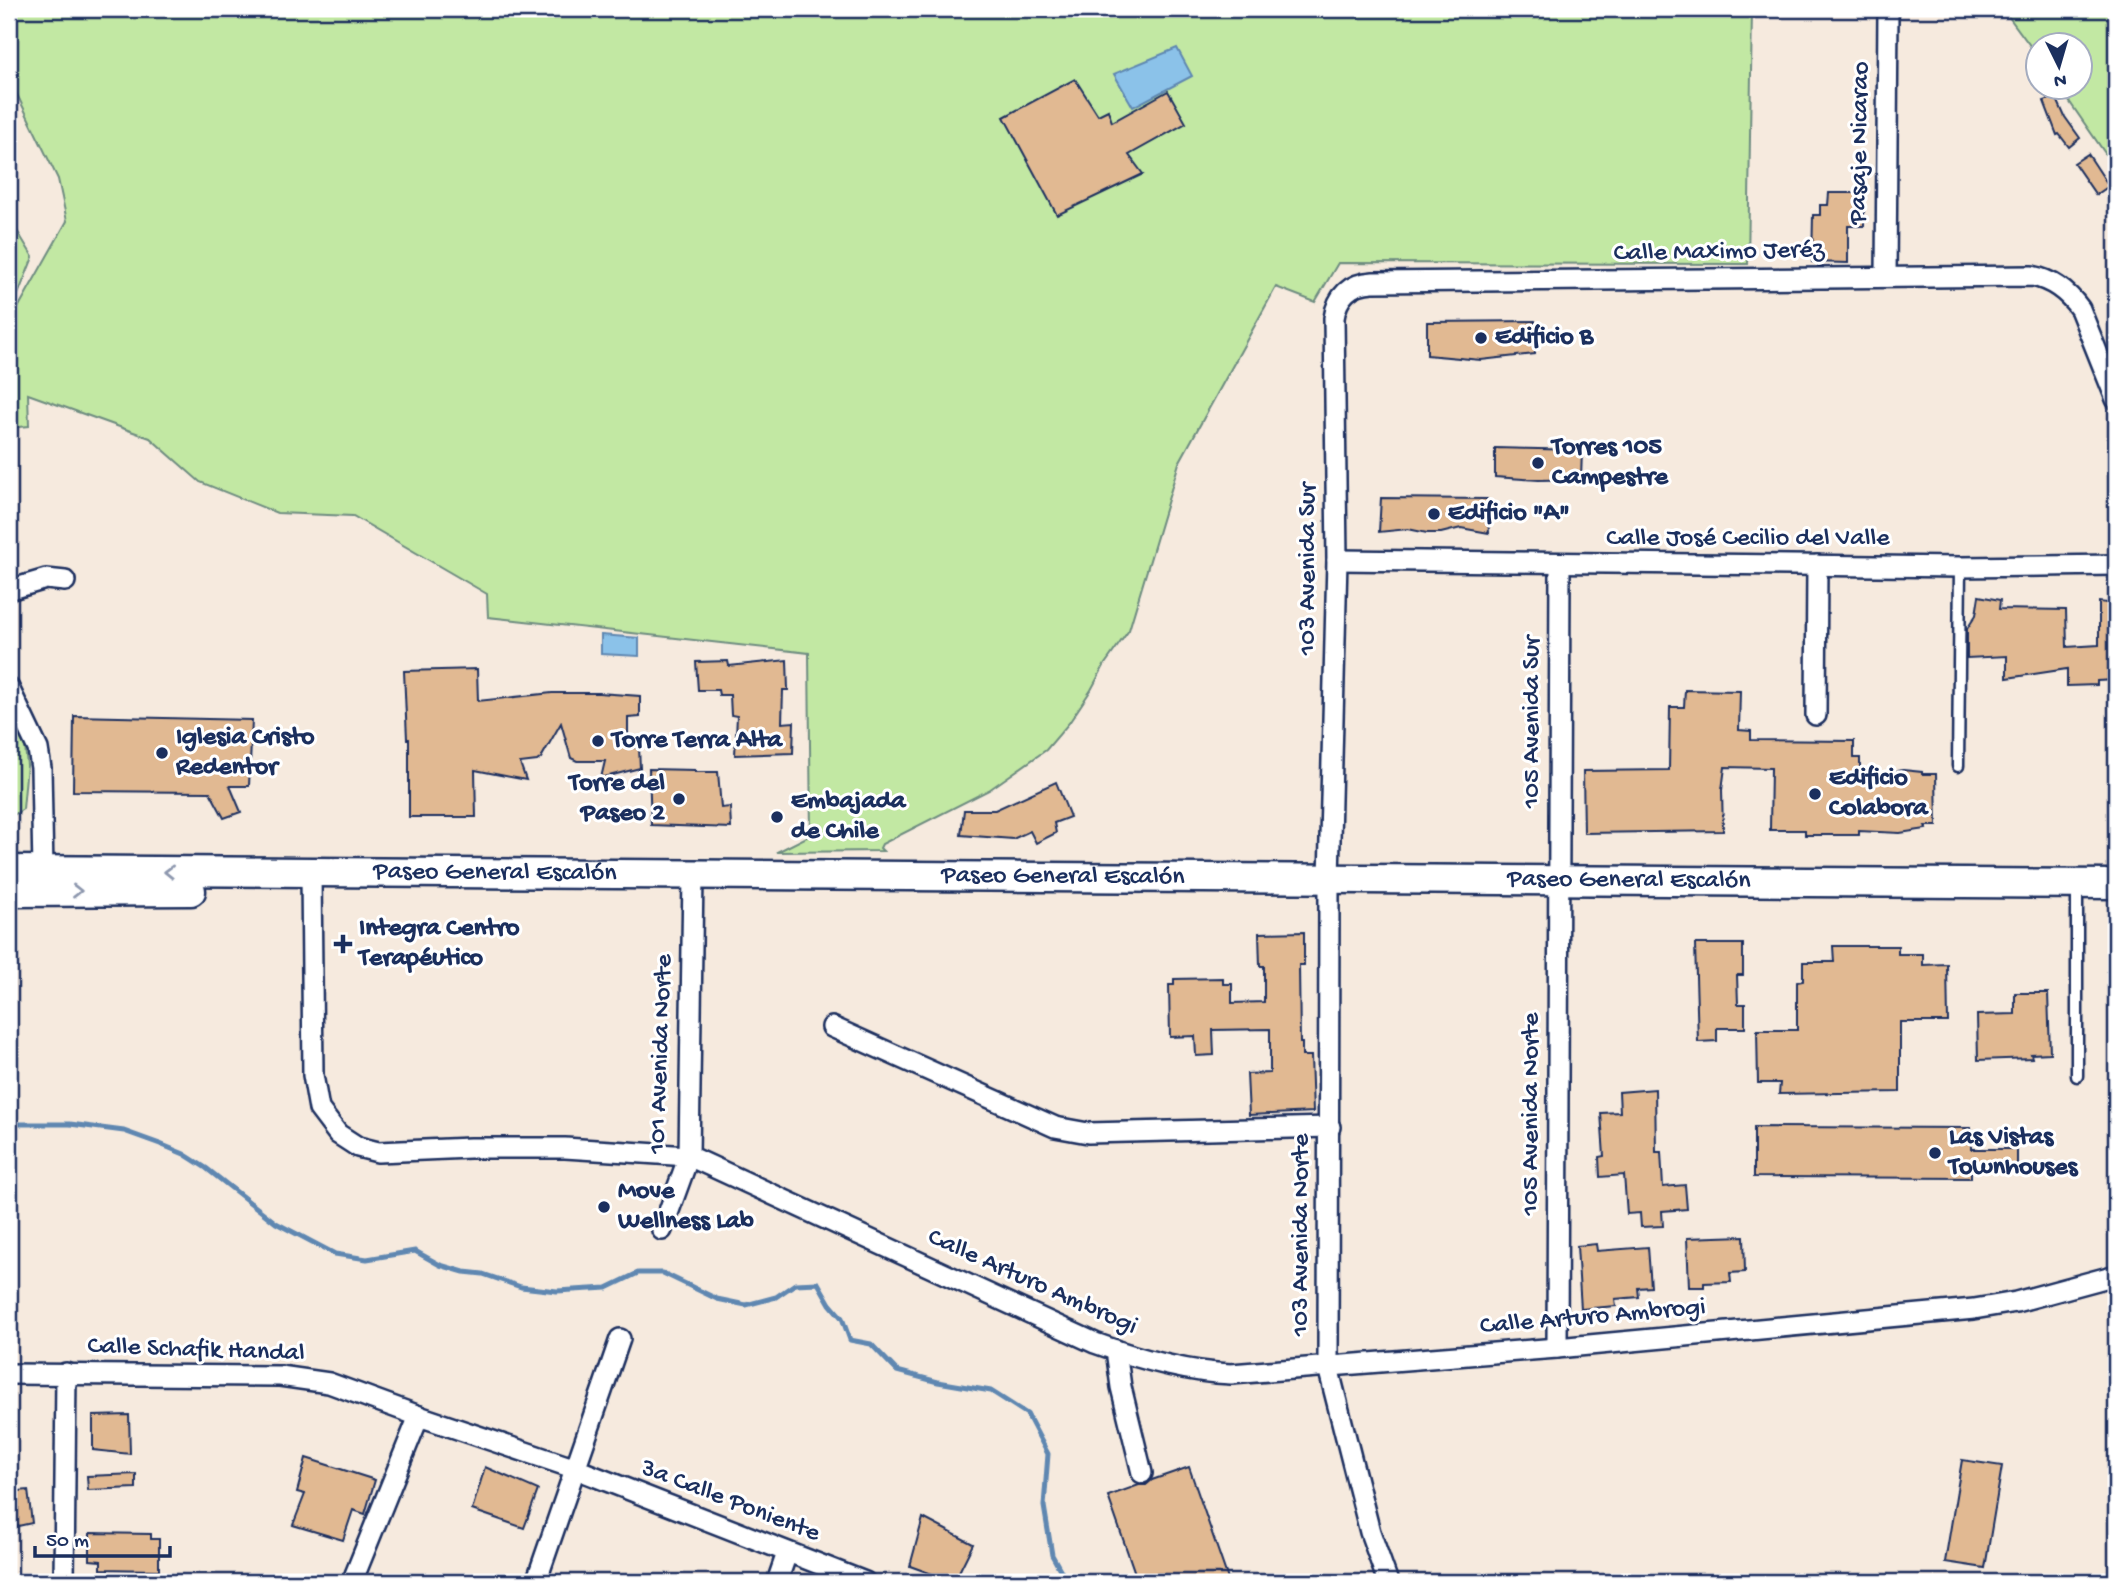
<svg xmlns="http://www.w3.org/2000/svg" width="2125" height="1591" viewBox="0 0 2125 1591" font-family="'Gochi Hand',sans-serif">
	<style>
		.green { fill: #c2e8a3; stroke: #6e8c80; stroke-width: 2 }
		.water { fill: #8bc2e9; stroke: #5e87b1; stroke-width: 2 }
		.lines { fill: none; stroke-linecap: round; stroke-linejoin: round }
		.stream { stroke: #5e87b1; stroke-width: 5 }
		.building { fill: #e1b992; stroke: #1b2f5e; stroke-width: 2 }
		.lane-casing { stroke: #1b2f5e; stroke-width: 15 }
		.street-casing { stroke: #1b2f5e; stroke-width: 24 }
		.secondary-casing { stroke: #1b2f5e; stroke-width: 33 }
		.lane { stroke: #fff; stroke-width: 10 }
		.street { stroke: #fff; stroke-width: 19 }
		.secondary { stroke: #fff; stroke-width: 28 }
		.oneway { stroke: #8d97ae }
		.poi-dot { fill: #1b2f5e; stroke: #fff; stroke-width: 2.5 }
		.labels { text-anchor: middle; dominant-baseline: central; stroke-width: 6; stroke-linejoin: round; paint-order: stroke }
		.street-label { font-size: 26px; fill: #1b2f5e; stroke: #fff }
		.poi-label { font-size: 26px; font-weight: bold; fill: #1b2f5e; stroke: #fff; text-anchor: start }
	</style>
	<rect width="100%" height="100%" fill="#f6eade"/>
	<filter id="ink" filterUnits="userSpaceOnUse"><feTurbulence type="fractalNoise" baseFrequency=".0143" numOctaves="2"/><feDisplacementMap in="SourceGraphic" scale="14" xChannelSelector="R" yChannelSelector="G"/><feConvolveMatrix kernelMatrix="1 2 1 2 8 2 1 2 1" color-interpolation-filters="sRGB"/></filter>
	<g filter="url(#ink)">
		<g class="green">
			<polygon points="9,9 1752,9 1748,264 1338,263 1315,302 1276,287 1179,463 1129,630 1105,664 1091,690 1069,723 1046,750 989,790 882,844 880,848 883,851 777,852 811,835 809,653 488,617 487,594 353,516 277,513 200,482 150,438 28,394 29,426 9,428 9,324 67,221 58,179 9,78"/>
			<polygon points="2003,9 2116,9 2116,169 2060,88 2080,88 2080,46 2038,46 2037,55"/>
			<polygon points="9,191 12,195 16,229 33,257 9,317"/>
			<polygon points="9,717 25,747 27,765 23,809 9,818"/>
		</g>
		<g class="water">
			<polygon points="1177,48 1192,76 1133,107 1114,74"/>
			<polygon points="601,635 639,638 639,656 601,654"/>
		</g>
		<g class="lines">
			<polyline class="stream" points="9,1124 70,1124 124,1131 160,1144 184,1154 206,1168 276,1223 335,1254 367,1259 415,1251 440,1265 464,1272 483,1274 521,1287 557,1291 607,1288 638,1273 663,1273 717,1299 746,1305 776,1297 795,1284 818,1283 830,1304 842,1318 850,1340 871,1344 897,1371 938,1382 991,1391 1027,1414 1048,1454 1044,1506 1052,1555 1067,1582"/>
		</g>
		<g class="building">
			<polygon points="1075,79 1098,115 1108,110 1112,122 1168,91 1186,123 1129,155 1143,174 1057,215 1004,117"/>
			<polygon points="2056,97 2065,117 2080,138 2069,147 2059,134 2057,135 2044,101"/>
			<polygon points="2088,154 2109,186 2096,195 2074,163"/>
			<polygon points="1829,193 1864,193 1864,226 1848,226 1848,263 1812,262 1813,215 1820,215 1820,205 1828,205"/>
			<polygon points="1535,321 1535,354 1481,360 1427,355 1427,322"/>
			<polygon points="1495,448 1582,450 1581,479 1539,480 1495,477"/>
			<polygon points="1381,498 1487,499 1489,533 1461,528 1441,533 1427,533 1408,529 1379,532"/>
			<polygon points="1979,596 2000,600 1999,609 2066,610 2067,647 2099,645 2099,602 2116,604 2116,680 2097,681 2097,685 2067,686 2067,669 2007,678 2007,656 1967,658 1967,629 1976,615"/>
			<polygon points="787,660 788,690 783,690 782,723 794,722 793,753 735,755 737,716 731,715 730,695 719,695 718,690 698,690 696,662 728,661 729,666"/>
			<polygon points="477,669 478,701 552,693 599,693 640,696 640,717 628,718 628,748 639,747 640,768 601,778 605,761 577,761 571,758 561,723 541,758 537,761 520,763 526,780 475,770 476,817 409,817 409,739 407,739 404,671"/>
			<polygon points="1685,690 1740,691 1739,730 1751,731 1751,740 1854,741 1854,758 1860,758 1860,774 1885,773 1903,770 1922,772 1922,774 1936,774 1937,826 1925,826 1926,829 1900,833 1859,831 1859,835 1805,835 1805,830 1770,830 1771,768 1725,767 1722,790 1723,831 1584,833 1583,771 1669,770 1670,707 1684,707"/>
			<polygon points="74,716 252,720 249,786 230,786 241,812 224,818 210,792 73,791"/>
			<polygon points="649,769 695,770 695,772 718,772 721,808 730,807 731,828 651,825"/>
			<polygon points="1056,782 1070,817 1054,823 1056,833 1036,843 1030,831 1013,839 961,835 964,810 995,810"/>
			<polygon points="1304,932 1304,965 1299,965 1300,1043 1302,1043 1302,1056 1311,1056 1313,1112 1249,1115 1247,1074 1270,1073 1270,1029 1213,1030 1214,1055 1196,1056 1195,1036 1170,1037 1169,985 1174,985 1174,979 1223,978 1223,984 1232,984 1232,1003 1264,1002 1264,966 1260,966 1259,933"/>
			<polygon points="1695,944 1743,944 1743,975 1737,975 1738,1004 1745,1004 1745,1028 1717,1028 1717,1041 1698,1042"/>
			<polygon points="1833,946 1898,946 1898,954 1923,954 1923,965 1947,964 1948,1022 1900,1022 1900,1092 1779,1094 1780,1083 1758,1083 1757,1030 1797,1030 1797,982 1803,981 1803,962 1834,962"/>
			<polygon points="2015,993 2048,993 2050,1053 2031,1054 2032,1058 1978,1060 1977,1015 2015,1014"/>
			<polygon points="1655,1089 1656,1152 1661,1152 1663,1187 1685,1185 1687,1209 1662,1211 1663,1226 1641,1227 1640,1213 1627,1214 1624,1175 1600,1177 1599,1157 1604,1156 1601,1113 1620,1112 1619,1092"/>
			<polygon points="1754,1127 1971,1128 1971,1149 2017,1149 2017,1165 1971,1165 1971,1178 1754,1177"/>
			<polygon points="1744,1236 1745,1272 1730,1273 1731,1282 1704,1283 1704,1287 1689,1287 1687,1238"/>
			<polygon points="1596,1244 1597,1251 1648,1247 1651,1287 1638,1288 1639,1297 1615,1299 1616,1306 1581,1309 1577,1246"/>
			<polygon points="129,1415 130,1454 93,1450 93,1416"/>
			<polygon points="306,1458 375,1480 365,1514 353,1510 343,1540 293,1525 305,1494 297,1492"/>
			<polygon points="1962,1460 2002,1466 1985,1568 1945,1562"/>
			<polygon points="485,1467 538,1490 524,1528 472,1510"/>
			<polygon points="1189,1467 1229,1582 1138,1582 1108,1496 1139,1485 1146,1485 1152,1480"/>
			<polygon points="136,1474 136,1488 88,1490 87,1476"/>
			<polygon points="28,1490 32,1523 9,1528 9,1492"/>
			<polygon points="923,1518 973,1544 954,1582 910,1566"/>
			<polygon points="90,1533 151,1534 151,1539 159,1539 159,1570 101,1569 101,1561 90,1560"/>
		</g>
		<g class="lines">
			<defs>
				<g id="lane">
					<polyline points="1958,766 1960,567"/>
					<polyline points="2077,887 2077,1076"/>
				</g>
				<g id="street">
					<polyline points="1886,277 1888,9"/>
					<polyline points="1337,560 1960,567 2116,565"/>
					<polyline points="9,590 46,579 65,581"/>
					<polyline points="9,688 38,749 41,768 43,871"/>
					<polyline points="1816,715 1817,565"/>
					<path d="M311 873 313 1075 319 1109 338 1134 358 1147 378 1152 470 1148H565L689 1156 1095 1343C1139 1359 1184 1372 1231 1374L1557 1348 1974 1309 2016 1302 2116 1275"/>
					<polyline points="832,1027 1055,1127 1088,1133 1330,1127"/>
					<polyline points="662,1230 689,1156 693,875"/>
					<polyline points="1557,1348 1560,564"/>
					<polyline points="1116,1350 1121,1387 1142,1473"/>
					<polyline points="9,1374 280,1376 329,1383 419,1416 576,1469 865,1582"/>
					<polyline points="64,1582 66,1373"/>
					<polyline points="352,1582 419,1416"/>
					<polyline points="536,1582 620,1339"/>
					<polyline points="777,1582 787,1553"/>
					<path d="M1388 1582 1370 1532 1328 1367 1329 879 1337 560 1334 318C1337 296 1350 283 1373 282L2032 276C2052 280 2068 292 2080 309L2116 399"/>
				</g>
				<g id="secondary">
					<path id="s1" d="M9 870 2116 884"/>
					<polyline points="9,892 191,891"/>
				</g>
			</defs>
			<use href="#lane" class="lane-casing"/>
			<use href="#street" class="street-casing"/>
			<use href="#secondary" class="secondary-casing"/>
			<use href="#lane" class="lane"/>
			<use href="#street" class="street"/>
			<use href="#secondary" class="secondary"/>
		</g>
		<defs><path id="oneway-chevron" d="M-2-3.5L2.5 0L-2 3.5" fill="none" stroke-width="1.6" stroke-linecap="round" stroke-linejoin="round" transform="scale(1.75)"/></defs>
		<g class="oneway">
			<use href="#oneway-chevron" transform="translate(169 872) rotate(-179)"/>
			<use href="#oneway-chevron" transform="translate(77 891)"/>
		</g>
	</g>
	<g class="poi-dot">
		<circle cx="1481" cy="338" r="7"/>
		<circle cx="1538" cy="463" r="7"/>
		<circle cx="1434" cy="514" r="7"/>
		<circle cx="598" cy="741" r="7"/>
		<circle cx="162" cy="753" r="7"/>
		<circle cx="1815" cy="794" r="7"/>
		<circle cx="679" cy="799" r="7"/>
		<circle cx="777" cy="817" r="7"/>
		<path d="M339.5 933.5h7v7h7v7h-7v7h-7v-7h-7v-7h7z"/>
		<circle cx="1935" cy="1153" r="7"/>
		<circle cx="604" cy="1207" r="7"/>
	</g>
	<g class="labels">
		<g class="street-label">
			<text transform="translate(1861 143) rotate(-89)">Pasaje Nicarao</text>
			<text transform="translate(1719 253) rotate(-1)">Calle Maximo Jeréz</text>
			<text x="1748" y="539">Calle José Cecilio del Valle</text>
			<text transform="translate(1309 569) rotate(-90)">103 Avenida Sur</text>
			<text transform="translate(1533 722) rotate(-90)">105 Avenida Sur</text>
			<text stroke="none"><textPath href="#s1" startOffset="486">Paseo General Escalón</textPath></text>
			<text stroke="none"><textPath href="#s1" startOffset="1054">Paseo General Escalón</textPath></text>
			<text stroke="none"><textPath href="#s1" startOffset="1620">Paseo General Escalón</textPath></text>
			<text transform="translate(662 1054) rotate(-88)">101 Avenida Norte</text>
			<text transform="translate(1532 1114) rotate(-90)">105 Avenida Norte</text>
			<text transform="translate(1302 1235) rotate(-90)">103 Avenida Norte</text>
			<text transform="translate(1032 1283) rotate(24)">Calle Arturo Ambrogi</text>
			<text transform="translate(1593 1318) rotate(-5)">Calle Arturo Ambrogi</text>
			<text transform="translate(196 1351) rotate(2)">Calle Schafik Handal</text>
			<text transform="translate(730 1502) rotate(21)">3a Calle Poniente</text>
		</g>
		<g class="poi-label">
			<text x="1495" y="338">Edificio B</text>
			<text x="1552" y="448">Torres 105<tspan x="1552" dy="30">Campestre</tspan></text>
			<text x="1448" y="514">Edificio "A"</text>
			<text x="176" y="738">Iglesia Cristo<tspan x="176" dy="30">Redentor</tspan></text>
			<text x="612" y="741">Torre Terra Alta</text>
			<text x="1829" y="779">Edificio<tspan x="1829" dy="30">Colabora</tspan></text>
			<text x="665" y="784" text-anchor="end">Torre del<tspan x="665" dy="30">Paseo 2</tspan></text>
			<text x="791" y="802">Embajada<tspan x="791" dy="30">de Chile</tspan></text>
			<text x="359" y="929">Integra Centro<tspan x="359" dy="30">Terapéutico</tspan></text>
			<text x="1949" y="1138">Las Vistas<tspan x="1949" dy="30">Townhouses</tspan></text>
			<text x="618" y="1192">Move<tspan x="618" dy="30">Wellness Lab</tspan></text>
		</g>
	</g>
	<rect width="2125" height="1591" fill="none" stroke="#fff" stroke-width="35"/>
	<rect x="18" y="18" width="2090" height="1556" fill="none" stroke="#1b2f5e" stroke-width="2.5" filter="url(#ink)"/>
	<g transform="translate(2059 66) rotate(175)"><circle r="33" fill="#ffffff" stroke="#a4acbf" stroke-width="2"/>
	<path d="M0-5L12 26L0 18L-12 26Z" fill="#1b2f5e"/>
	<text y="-10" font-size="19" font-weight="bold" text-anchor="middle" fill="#1b2f5e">N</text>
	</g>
	<path d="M35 1546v10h135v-10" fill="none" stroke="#1b2f5e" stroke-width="3.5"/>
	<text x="46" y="1546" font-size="21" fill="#1b2f5e" stroke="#ffffff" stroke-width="5" paint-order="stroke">50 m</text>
</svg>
